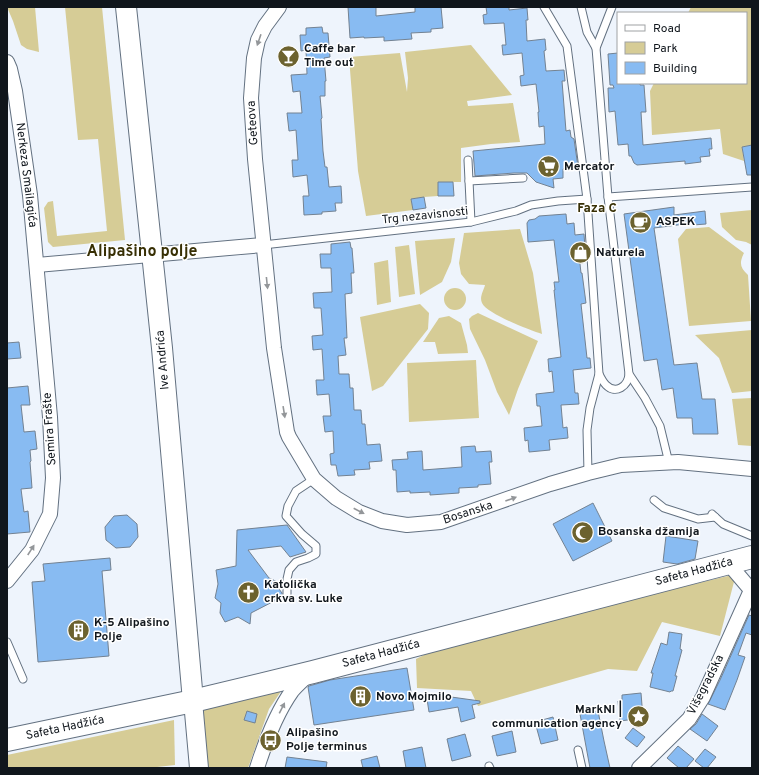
<svg xmlns="http://www.w3.org/2000/svg" width="759" height="775" viewBox="0 0 759 775" font-family="Overpass,sans-serif">
	<style>
		.green { fill: #d6cc96 }
		.building { fill: #88bbf2; stroke: #738292 }
		.lines { fill: none; stroke-linecap: round; stroke-linejoin: round }
		.service-casing { stroke: #637181; stroke-width: 9 }
		.minor-casing { stroke: #637181; stroke-width: 16 }
		.tertiary-casing { stroke: #637181; stroke-width: 20 }
		.secondary-casing { stroke: #637181; stroke-width: 22 }
		.primary-casing { stroke: #637181; stroke-width: 24 }
		.service { stroke: #fff; stroke-width: 7 }
		.minor { stroke: #fff; stroke-width: 14 }
		.tertiary { stroke: #fff; stroke-width: 18 }
		.secondary { stroke: #fff; stroke-width: 20 }
		.primary { stroke: #fff; stroke-width: 22 }
		.oneway { fill: #939699 }
		.labels { text-anchor: middle; dominant-baseline: central; stroke-width: 3; stroke-linejoin: round; paint-order: stroke }
		.poi-label { font-size: 12px; font-weight: bold; fill: #10161c; stroke: #fff; text-anchor: start }
		.street-label { font-size: 12px; fill: #10161c; stroke: #fff }
		.neighbourhood-label { font-size: 13px; font-weight: bold; fill: #372f04; stroke: #fff }
		.district-label { font-size: 16px; font-weight: bold; fill: #372f04; stroke: #fff }
	</style>
	<rect width="100%" height="100%" fill="#eef4fc"/>
	<g class="green">
		<polygon points="7,7 35,7 39,52 27,49 21,45 13,21"/>
		<polygon points="65,7 102,7 125,240 53,247 48,242 44,208 48,202 53,201 57,236 107,231 98,139 78,140"/>
		<polygon points="691,7 752,7 752,145 742,147 744,161 723,154 720,129 652,135 650,91 654,83 746,83 746,13 688,13"/>
		<polygon points="471,45 512,95 467,101 468,106 513,103 520,142 491,144 461,148 461,182 438,182 438,196 424,197 411,199 413,210 366,216 358,171 349,57 400,53 407,92 408,78 405,52"/>
		<polygon points="752,210 752,245 746,242 736,240 722,227 720,213"/>
		<path d="M709 227 744 253C739 263 740 268 748 275L751 321 689 326 678 239 686 229Z"/>
		<path d="M520 229 533 273 542 334C530 330 487 314 482 303 479 297 484 290 485 285L469 284 461 274 459 263 464 233Z"/>
		<polygon points="455,238 451,262 442,282 420,295 415,241"/>
		<polygon points="409,245 415,294 399,297 395,247"/>
		<polygon points="388,260 391,302 377,305 374,263"/>
		<circle cx="455" cy="299" r="11"/>
		<polygon points="420,304 429,313 428,329 383,386 372,391 360,317"/>
		<polygon points="478,313 538,341 518,389 509,415 497,392 485,360 470,329 469,319 472,316"/>
		<polygon points="449,316 461,323 467,345 468,353 438,354 435,342 423,342 439,318"/>
		<polygon points="752,330 752,391 732,393 719,358 695,335"/>
		<polygon points="476,360 479,418 409,422 407,363"/>
		<polygon points="752,398 751,401 752,446 738,445 732,399"/>
		<polygon points="736,574 720,636 662,622 637,671 608,669 478,706 471,691 417,688 416,659 448,643"/>
		<polygon points="284,687 269,709 248,768 204,768 199,706"/>
		<polygon points="174,720 175,765 148,768 7,768 7,755"/>
	</g>
	<g class="building">
		<polygon points="348,7 376,7 376,16 415,12 415,7 441,7 443,28 431,29 431,32 411,33 412,39 384,41 384,37 364,38 364,37 350,38"/>
		<polygon points="486,7 509,7 509,10 527,8 528,20 526,20 527,41 545,39 546,50 544,51 546,71 564,70 565,81 562,81 566,131 570,130 571,137 574,139 578,167 563,169 563,178 553,179 554,188 536,182 527,173 514,173 475,176 473,151 545,144 544,126 539,127 538,112 539,112 536,84 521,86 520,76 524,75 522,53 503,55 502,45 506,45 504,23 484,24 483,15 487,14"/>
		<polygon points="322,27 323,33 328,33 330,57 324,58 326,81 325,81 325,96 320,96 322,118 321,119 323,151 325,167 327,167 329,187 341,186 342,203 335,203 336,211 322,212 322,214 304,215 303,196 309,196 307,175 293,177 292,160 298,160 296,130 289,131 287,113 302,113 300,91 293,92 291,75 307,74 306,50 301,51 300,35 306,35 306,28"/>
		<polygon points="618,53 618,83 640,83 640,85 644,85 646,112 641,112 643,145 711,138 712,149 709,149 710,156 700,157 701,162 685,164 685,161 637,165 634,163 631,156 629,156 628,144 618,145 615,111 609,112 608,88 614,88 613,85 610,85 608,54"/>
		<polygon points="752,145 752,175 747,175 742,147"/>
		<polygon points="438,182 453,182 454,196 438,196"/>
		<polygon points="424,197 426,208 413,210 411,199"/>
		<polygon points="674,207 674,215 705,211 706,224 693,225 693,223 654,228 674,365 697,363 702,399 715,399 718,434 693,434 692,418 677,418 673,388 662,390 657,359 644,361 624,214"/>
		<polygon points="566,214 567,224 574,223 575,235 584,234 585,248 579,255 581,273 582,273 586,303 581,304 587,358 590,358 591,368 573,370 575,393 578,393 579,404 561,405 563,428 567,427 568,438 549,440 550,450 529,452 528,440 525,441 524,428 542,426 540,406 537,406 536,394 554,392 552,371 549,372 548,359 561,357 554,290 555,290 554,282 559,282 554,240 528,242 527,223 529,220 535,219 539,216"/>
		<polygon points="350,242 351,248 352,248 354,273 351,273 352,293 345,294 347,338 344,338 346,355 338,356 339,374 349,374 350,388 353,388 354,410 361,410 362,424 365,424 367,445 380,444 382,461 369,462 370,469 354,470 355,475 338,476 336,465 331,465 330,454 334,453 333,431 325,432 323,416 331,416 329,394 317,395 316,380 324,380 322,349 313,350 312,336 323,335 321,308 314,308 313,293 332,292 331,268 321,268 320,254 331,254 331,244"/>
		<polygon points="19,342 21,358 7,359 7,343"/>
		<polygon points="28,386 30,405 21,405 24,432 35,431 37,449 30,450 31,461 30,462 32,488 21,489 24,512 28,511 30,532 7,534 7,388"/>
		<polygon points="475,446 476,452 491,451 492,462 489,462 491,484 478,485 478,487 459,488 459,493 430,495 430,492 410,493 410,491 397,492 396,470 393,470 392,460 408,459 407,452 422,451 423,470 462,467 461,447"/>
		<polygon points="593,503 612,541 573,561 553,524"/>
		<polygon points="127,515 137,524 138,537 130,547 116,548 106,540 105,527 114,516"/>
		<polygon points="287,525 306,552 290,557 281,546 248,550 269,578 282,584 282,586 279,589 282,593 282,597 251,613 250,624 238,617 225,622 220,613 221,603 215,598 218,584 216,570 236,566 237,530"/>
		<polygon points="666,536 698,541 695,559 677,564 663,562"/>
		<polygon points="110,558 111,570 102,571 109,656 38,662 32,582 45,581 43,564"/>
		<polygon points="749,615 752,616 752,635 746,633 738,655 745,657 737,680 725,710 708,704 720,680"/>
		<polygon points="669,632 682,634 680,649 682,650 675,676 677,676 673,691 671,691 670,692 650,687 653,673 651,673 661,643 667,645"/>
		<polygon points="407,668 414,710 314,725 308,687 309,686 330,680"/>
		<polygon points="641,693 643,718 620,721 618,701 622,701 622,695"/>
		<polygon points="444,696 480,701 480,703 472,705 475,718 461,722 458,707 429,712 427,699"/>
		<polygon points="247,711 257,714 255,723 244,720"/>
		<polygon points="598,711 604,741 610,768 590,768 580,714"/>
		<polygon points="702,714 718,726 707,741 690,729 696,724"/>
		<polygon points="553,717 558,740 541,744 535,722"/>
		<polygon points="633,728 645,737 637,747 625,738"/>
		<polygon points="512,731 516,752 497,756 492,736"/>
		<polygon points="465,734 471,756 452,761 447,739"/>
		<polygon points="678,746 694,759 686,768 679,768 667,758"/>
		<polygon points="422,747 426,768 406,768 403,751"/>
		<polygon points="705,749 716,757 707,768 704,768 695,761"/>
		<polygon points="377,756 380,768 363,768 361,760"/>
		<polygon points="287,757 327,762 326,768 285,768"/>
	</g>
	<g class="lines">
		<defs>
			<g id="service">
				<polyline points="544,7 567,46 587,199 599,374 590,408 587,430 588,473"/>
				<polyline points="581,7 587,32 596,48"/>
				<polyline points="612,7 596,48 608,197 629,374 645,398 660,426 669,463"/>
				<polyline points="468,160 471,222"/>
				<polyline points="469,181 523,178"/>
				<polyline points="608,197 752,187"/>
				<polyline points="263,245 471,222 516,211 531,205 558,201 587,199"/>
				<path d="M599 374C601 378 603 382 606 385 616 395 628 386 629 374"/>
				<polyline points="654,500 664,508 698,519 715,517"/>
				<polyline points="712,514 723,524 752,536"/>
				<polyline points="287,597 287,579 289,570 296,562 308,558 316,554 316,546 302,534 286,516 288,506 296,491 314,479"/>
				<polyline points="7,642 23,679"/>
				<polyline points="578,750 582,768"/>
				<polyline points="489,766 490,768"/>
			</g>
			<g id="minor">
				<polyline points="279,7 265,26 258,40 254,58 251,98 255,159 274,348 287,432 289,437 314,479 336,498 359,512 382,521 407,525 441,522 550,484 588,473 621,465 678,462 752,469"/>
				<polyline points="7,62 10,69 15,91 30,195 50,417 53,478 50,514 32,550 7,581"/>
				<polyline points="37,265 263,245"/>
				<polyline points="728,563 751,590"/>
				<path d="M257 768C265 743 277 712 292 691 297 685 303 680 308 675"/>
				<polyline points="639,768 689,719 703,697 752,588"/>
			</g>
			<polyline id="tertiary" points="193,701 199,768"/>
			<polyline id="secondary" points="126,7 162,348 193,701"/>
			<polyline id="primary" points="7,740 193,701 313,672 752,557"/>
		</defs>
		<use href="#service" class="service-casing"/>
		<use href="#minor" class="minor-casing"/>
		<use href="#tertiary" class="tertiary-casing"/>
		<use href="#secondary" class="secondary-casing"/>
		<use href="#primary" class="primary-casing"/>
		<use href="#service" class="service"/>
		<use href="#minor" class="minor"/>
		<use href="#tertiary" class="tertiary"/>
		<use href="#secondary" class="secondary"/>
		<use href="#primary" class="primary"/>
	</g>
	<defs><path id="oneway-solid" d="M-6-.8H1V-3.2L6.5 0L1 3.2V.8H-6Z"/></defs>
	<g class="oneway">
		<use href="#oneway-solid" transform="translate(259 40) rotate(109)"/>
		<use href="#oneway-solid" transform="translate(267 283) rotate(84)"/>
		<use href="#oneway-solid" transform="translate(284 412) rotate(81)"/>
		<use href="#oneway-solid" transform="translate(511 499) rotate(-20)"/>
		<use href="#oneway-solid" transform="translate(359 511) rotate(27)"/>
		<use href="#oneway-solid" transform="translate(31 550) rotate(-57)"/>
		<use href="#oneway-solid" transform="translate(282 708) rotate(-63)"/>
	</g>
	<defs>
		<symbol id="bar-disc" viewBox="-11 -11 22 22"><circle r="9.5" fill="#6c622f" stroke="#fff"/><path d="M-6-5H6L.8 .8V4.5H3.5V6h-7V4.5H-.8V.8Z" fill="#fff"/></symbol>
		<symbol id="supermarket-disc" viewBox="-11 -11 22 22"><circle r="9.5" fill="#6c622f" stroke="#fff"/><path d="M-6-5.5h2.5l.6 2H6L4.5 2H-2.5L-4.4-4H-6ZM-1.5 3.2a1.3 1.3 0 1 0 .1 0ZM3 3.2a1.3 1.3 0 1 0 .1 0Z" fill="#fff"/></symbol>
		<symbol id="cafe-disc" viewBox="-11 -11 22 22"><circle r="9.5" fill="#6c622f" stroke="#fff"/><path d="M-5.5-4.5H6V0H3Q3 3.5 0 3.5H-2.5Q-5.5 3.5-5.5 0ZM3-3.2v2h1.7v-2ZM-6 4.5H4V6H-6Z" fill="#fff"/></symbol>
		<symbol id="shop-disc" viewBox="-11 -11 22 22"><circle r="9.5" fill="#6c622f" stroke="#fff"/><path d="M-5-2.5h2.3a2.7 3.5 0 0 1 5.4 0H5L5.5 6h-11ZM-1.5-2.5h3a1.5 2.3 0 0 0-3 0Z" fill="#fff"/></symbol>
		<symbol id="mosque-disc" viewBox="-11 -11 22 22"><circle r="9.5" fill="#6c622f" stroke="#fff"/><path d="M3.5-4.9A6 6 0 1 0 3.5 4.9A5 5 0 1 1 3.5-4.9Z" fill="#fff"/></symbol>
		<symbol id="church-disc" viewBox="-11 -11 22 22"><circle r="9.5" fill="#6c622f" stroke="#fff"/><path d="M-1.2-6h2.4v3.5h3.3v2.4h-3.3V6h-2.4V-.1h-3.3v-2.4h3.3Z" fill="#fff"/></symbol>
		<symbol id="building-disc" viewBox="-11 -11 22 22"><circle r="9.5" fill="#6c622f" stroke="#fff"/><path d="M-4-6H4V6H1V3H-1V6H-4ZM-2.5-4.3h1.7v1.8h-1.7ZM.8-4.3h1.7v1.8H.8ZM-2.5-1h1.7V.8h-1.7ZM.8-1h1.7V.8H.8Z" fill="#fff"/></symbol>
		<symbol id="sight-disc" viewBox="-11 -11 22 22"><circle r="9.5" fill="#6c622f" stroke="#fff"/><path d="M0-6L1.8-2.2L6-1.7L2.9 1.2L3.7 5.4L0 3.3L-3.7 5.4L-2.9 1.2L-6-1.7L-1.8-2.2Z" fill="#fff"/></symbol>
		<symbol id="bus-disc" viewBox="-11 -11 22 22"><circle r="9.5" fill="#6c622f" stroke="#fff"/><path d="M-5-6H5V4H4V6H2V4H-2V6H-4V4H-5ZM-3.5-4V0h7V-4ZM-3.5 1.2v1.5H-2V1.2ZM2 1.2v1.5H3.5V1.2Z" fill="#fff"/></symbol>
	</defs>
	<g fill-rule="evenodd">
		<use href="#bar-disc" x="276" y="44" width="25" height="25"/>
		<use href="#supermarket-disc" x="536" y="154" width="25" height="25"/>
		<use href="#cafe-disc" x="628" y="210" width="25" height="25"/>
		<use href="#shop-disc" x="568" y="240" width="25" height="25"/>
		<use href="#mosque-disc" x="570" y="520" width="25" height="25"/>
		<use href="#church-disc" x="236" y="580" width="25" height="25"/>
		<use href="#building-disc" x="66" y="618" width="25" height="25"/>
		<use href="#building-disc" x="348" y="684" width="25" height="25"/>
		<use href="#sight-disc" x="626" y="704" width="25" height="25"/>
		<use href="#bus-disc" x="258" y="728" width="25" height="25"/>
	</g>
	<g class="labels">
		<g class="poi-label">
			<text x="304" y="49">Caffe bar<tspan x="304" dy="14">Time out</tspan></text>
			<text x="564" y="167">Mercator</text>
			<text x="656" y="222">ASPEK</text>
			<text x="596" y="253">Naturela</text>
			<text x="598" y="532">Bosanska džamija</text>
			<text x="264" y="585">Katolička<tspan x="264" dy="14">crkva sv. Luke</tspan></text>
			<text x="94" y="623">K-5 Alipašino<tspan x="94" dy="14">Polje</tspan></text>
			<text x="376" y="697">Novo Mojmilo</text>
			<text x="622" y="710" text-anchor="end">MarkNI |<tspan x="622" dy="14">communication agency</tspan></text>
			<text x="286" y="733">Alipašino<tspan x="286" dy="14">Polje terminus</tspan></text>
		</g>
		<g class="street-label">
			<text transform="translate(253 123) rotate(-94)">Geteova</text>
			<text transform="translate(26 175) rotate(83)">Nerkeza Smailagića</text>
			<text transform="translate(425 216) rotate(-6)">Trg nezavisnosti</text>
			<text transform="translate(163 360) rotate(-95)">Ive Andrića</text>
			<text transform="translate(50 429) rotate(-94)">Semira Frašte</text>
			<text transform="translate(468 513) rotate(-18)">Bosanska</text>
			<text transform="translate(694 572) rotate(-15)">Safeta Hadžića</text>
			<text transform="translate(381 654) rotate(-15)">Safeta Hadžića</text>
			<text transform="translate(706 685) rotate(-63)">Višegradska</text>
			<text transform="translate(65 728) rotate(-12)">Safeta Hadžića</text>
		</g>
		<g class="neighbourhood-label">
			<text x="597" y="209">Faza C</text>
		</g>
		<g class="district-label">
			<text x="142" y="252">Alipašino polje</text>
		</g>
	</g>
	<rect width="759" height="775" fill="none" stroke="#10161c" stroke-width="16"/>
	<rect x="617" y="12" width="130" height="72" fill="#ffffff" stroke="#9fa2a4"/>
	<rect x="625" y="25" width="20" height="6" fill="#ffffff" stroke="#9fa2a4"/>
	<text x="653" y="32" font-size="12" fill="#10161c">Road</text>
	<rect x="625" y="42" width="20" height="12" fill="#d6cc96" stroke="#9fa2a4"/>
	<text x="653" y="52" font-size="12" fill="#10161c">Park</text>
	<rect x="625" y="62" width="20" height="12" fill="#88bbf2" stroke="#9fa2a4"/>
	<text x="653" y="72" font-size="12" fill="#10161c">Building</text>
</svg>
